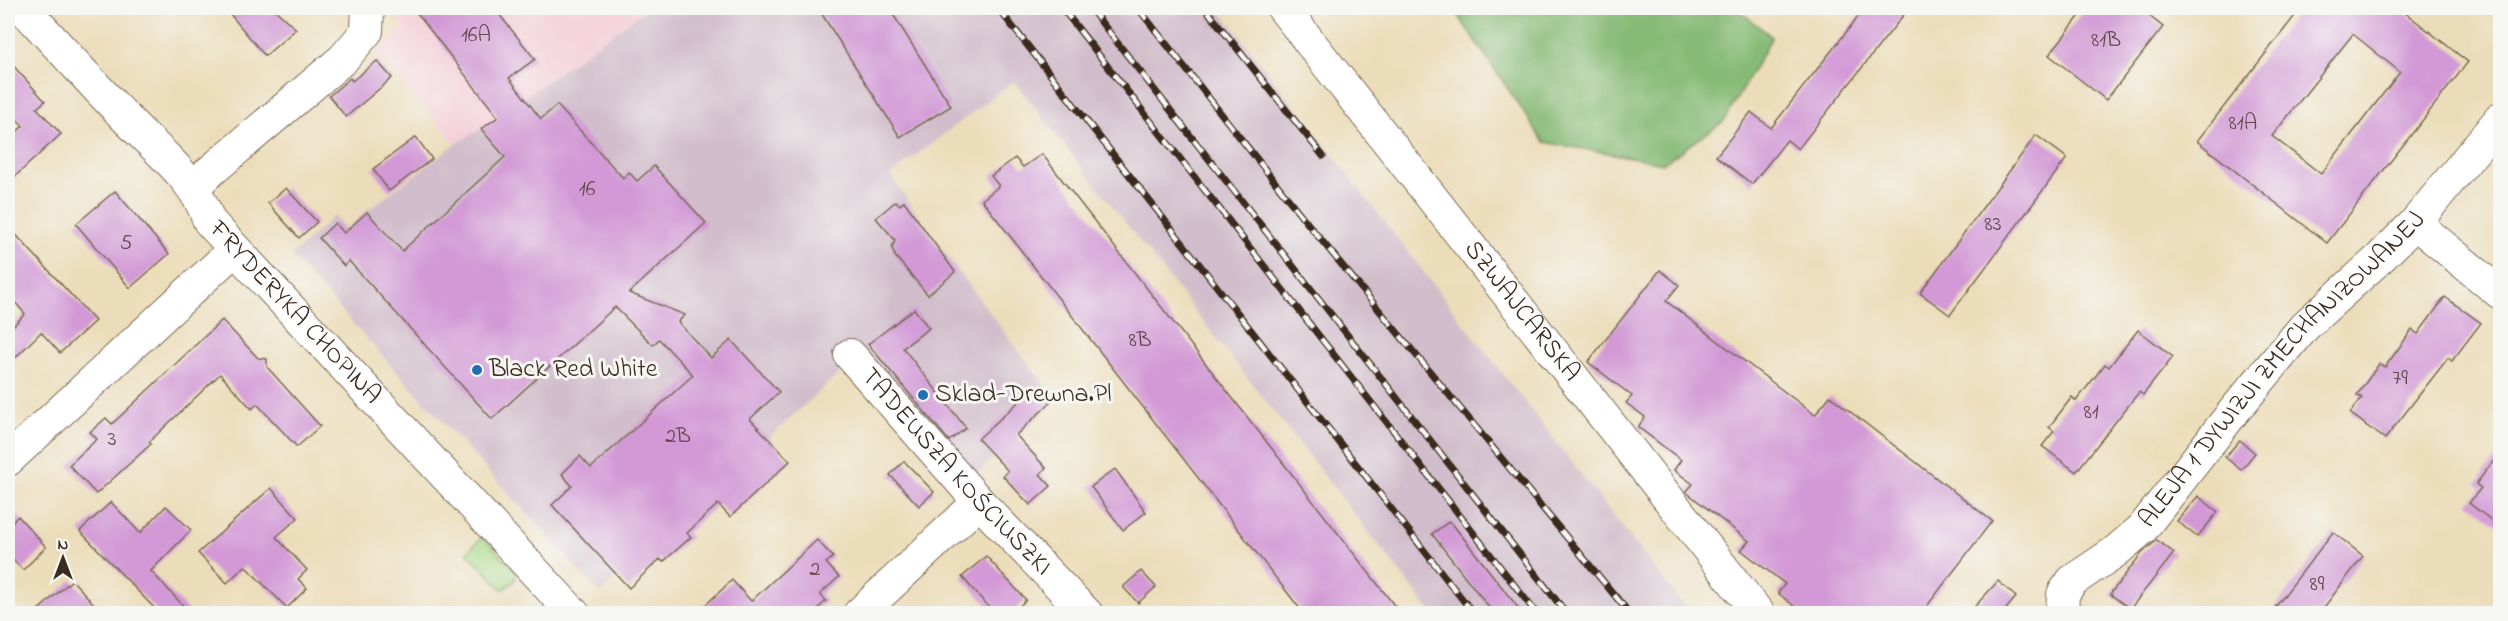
<svg xmlns="http://www.w3.org/2000/svg" width="2508" height="621" viewBox="0 0 2508 621" font-family="'Indie Flower',sans-serif">
	<style>
		.built { fill: #f5cfd9 }
		.industrial { fill: #d1bdcb }
		.green { fill: #a9da89; stroke: #728254; stroke-width: 1.5 }
		.forest { fill: #86ba75; stroke: #60724a; stroke-width: 1.5 }
		.building { fill: #d299d6; fill-rule: evenodd }
		.lines { fill: none; stroke-linecap: round; stroke-linejoin: round }
		.minor-casing { stroke: #796955; stroke-width: 34 }
		.minor { stroke: #fff; stroke-width: 32 }
		.rail-casing { stroke: #3b2a1e; stroke-width: 7 }
		.rail { stroke: #f6f6f2; stroke-width: 4.5; stroke-dasharray: 14; stroke-linecap: butt }
		.poi-dot { fill: #1f6fb2; stroke: #f6f6f2; stroke-width: 2 }
		.labels { text-anchor: middle; dominant-baseline: central; stroke-width: 6; stroke-linejoin: round; paint-order: stroke }
		.number-label { font-size: 22px; fill: #61464c }
		.street-label { font-size: 26px; fill: #3b2a1e; stroke: #f6f6f2 }
		.poi-label { font-size: 26px; fill: #3b2a1e; stroke: #f6f6f2; text-anchor: start }
	</style>
	<rect width="100%" height="100%" fill="#f6f6f2"/>
	<filter id="ink" filterUnits="userSpaceOnUse"><feTurbulence type="fractalNoise" baseFrequency=".0167" numOctaves="2"/><feDisplacementMap in="SourceGraphic" scale="12" xChannelSelector="R" yChannelSelector="G"/><feConvolveMatrix kernelMatrix="1 2 1 2 8 2 1 2 1" color-interpolation-filters="sRGB"/></filter>
	<filter id="wash" filterUnits="userSpaceOnUse"><feTurbulence type="fractalNoise" baseFrequency=".008" numOctaves="4" result="noise"/><feDisplacementMap in="SourceGraphic" scale="24" xChannelSelector="R" yChannelSelector="G"/><feGaussianBlur stdDeviation="1.35" result="paint"/><feColorMatrix in="noise" values="0 0 0 0 0 0 0 0 0 0 0 0 0 0 0 0 0 1.4 0 .05"/><feComposite in="paint" operator="in"/></filter>
	<g filter="url(#wash)">
		<rect width="100%" height="100%" fill="#ecddba"/>
		<polygon class="built" points="392,8 648,8 481,129 456,144 377,52 404,28"/>
		<polygon class="industrial" points="648,8 1218,8 1689,613 1432,613 1014,81 890,175 958,271 1056,400 973,477 846,367 600,593 291,256 334,216 346,229 369,209 456,144 481,129"/>
		<polygon class="green" points="483,537 516,572 515,580 503,590 467,552"/>
		<polygon class="forest" points="1453,8 1736,8 1772,37 1724,121 1664,163 1544,142"/>
		<g id="blocks">
			<g class="building">
				<polygon points="225,8 273,8 296,29 265,56"/>
				<polygon points="413,8 494,8 535,59 509,78 541,119 557,105 623,178 629,172 637,181 654,166 706,223 629,293 685,315 678,322 711,358 731,340 779,392 750,419 790,461 730,517 718,504 687,533 691,537 663,562 660,559 629,588 552,505 572,486 562,474 580,456 591,468 693,375 659,339 653,345 615,307 492,419 349,261 344,266 319,238 335,223 344,233 367,212 402,251 505,157 481,129 498,117"/>
				<polygon points="818,8 889,8 951,106 900,137"/>
				<polygon points="1865,8 1909,8 1798,149 1787,140 1752,184 1716,156 1751,112 1771,128"/>
				<polygon points="2086,8 2139,8 2163,27 2106,100 2049,55"/>
				<path d="M2301 8H2399L2468 62 2327 243 2197 141ZM2353 34 2400 72 2321 174 2272 136Z"/>
				<polygon points="8,60 45,101 37,108 61,134 8,183 8,140 23,126 8,110"/>
				<polygon points="377,61 392,78 346,117 329,96 350,78 352,81"/>
				<polygon points="2036,135 2067,158 1950,315 1920,293"/>
				<polygon points="416,137 432,159 389,191 373,169"/>
				<polygon points="1042,154 1401,614 1304,614 982,200 999,186 991,176 1015,158 1023,167"/>
				<polygon points="286,188 317,222 299,238 268,203"/>
				<polygon points="115,191 169,254 130,288 76,224"/>
				<polygon points="896,201 900,205 904,201 955,272 928,295 895,256 892,248 895,240 876,218"/>
				<polygon points="8,226 95,321 60,353 41,332 8,365 8,331 25,314 8,294"/>
				<polygon points="1660,270 1679,285 1666,301 1815,415 1830,396 1992,521 1921,614 1804,614 1778,593 1785,584 1741,550 1749,541 1686,492 1693,484 1674,470 1681,460 1638,427 1645,417 1626,403 1632,396 1588,362"/>
				<polygon points="2445,297 2481,323 2452,361 2448,358 2385,439 2350,413 2362,398 2357,395 2379,364 2385,367 2412,330 2418,334"/>
				<polygon points="914,309 929,328 903,348 966,428 949,441 868,344"/>
				<polygon points="222,320 258,358 267,359 267,367 320,426 297,447 257,404 252,409 220,374 149,442 151,444 96,494 69,465 97,439 90,432 106,418 112,424"/>
				<polygon points="2138,330 2173,357 2143,395 2139,392 2076,472 2042,446 2054,431 2049,427 2072,397 2076,401 2105,364 2109,367"/>
				<polygon points="1036,386 1051,402 1016,435 1046,468 1040,474 1051,486 1030,505 1003,476 1008,471 978,439"/>
				<polygon points="2240,440 2255,453 2241,470 2225,457"/>
				<polygon points="2500,452 2500,527 2469,503 2481,488 2476,484"/>
				<polygon points="904,461 934,492 919,506 890,475"/>
				<polygon points="1115,469 1146,512 1123,530 1091,487"/>
				<polygon points="271,488 298,518 276,537 307,570 298,579 307,588 287,608 245,566 227,583 198,553"/>
				<polygon points="2198,496 2218,512 2197,537 2177,521"/>
				<polygon points="111,502 140,533 166,506 191,530 151,571 191,614 160,614 80,531"/>
				<polygon points="18,516 46,547 23,570 8,555 8,526"/>
				<polygon points="1450,521 1523,614 1494,614 1432,534"/>
				<polygon points="2333,532 2363,556 2319,614 2270,614"/>
				<polygon points="817,540 833,557 826,563 839,577 820,594 826,601 812,614 696,614 732,580 751,601"/>
				<polygon points="2157,540 2174,553 2130,609 2110,594 2142,553"/>
				<polygon points="986,556 1026,600 1011,614 995,614 962,577"/>
				<polygon points="1141,571 1156,587 1138,603 1123,587"/>
				<polygon points="72,580 103,614 34,614"/>
				<polygon points="1998,581 2016,597 2002,614 1968,614"/>
			</g>
		</g>
	</g>
	<g filter="url(#ink)">
		<use href="#blocks" fill-opacity="0" stroke="#796955" stroke-width="1.5"/>
		<g class="lines">
			<defs>
				<g id="minor">
					<path id="s1" d="M23 8C55 42 87 78 120 112 151 146 195 176 209 221L574 614"/>
					<path id="s2" d="M1283 8 1759 614"/>
					<polyline points="192,187 343,59 367,31 368,8"/>
					<polyline points="2415,223 2500,293"/>
					<path id="s3" d="M850 355 979 502 1087 614"/>
					<polyline points="8,460 235,249"/>
					<polyline points="859,614 979,502"/>
					<path id="s4" d="M2062 614 2063 594 2072 581 2115 552 2142 529 2234 411 2305 326 2380 258 2415 223 2500 119"/>
				</g>
			</defs>
			<use href="#minor" class="minor-casing"/>
			<use href="#minor" class="minor"/>
			<defs>
				<g id="rail">
					<polyline points="998,8 1474,614"/>
					<polyline points="1062,8 1537,614"/>
					<polyline points="1090,8 1567,614"/>
					<polyline points="1138,8 1308,224 1630,614"/>
					<polyline points="1205,8 1323,156"/>
				</g>
			</defs>
			<use href="#rail" class="rail-casing"/>
			<use href="#rail" class="rail"/>
		</g>
	</g>
	<g class="poi-dot">
		<circle cx="477" cy="370" r="6"/>
		<circle cx="923" cy="395" r="6"/>
	</g>
	<g class="labels">
		<g class="number-label">
			<text x="476" y="36">16A</text>
			<text x="2106" y="41">81B</text>
			<text x="2243" y="124">81A</text>
			<text x="587" y="190">16</text>
			<text x="1993" y="225">83</text>
			<text x="126" y="244">5</text>
			<text x="1140" y="341">8B</text>
			<text x="2400" y="379">79</text>
			<text x="2091" y="413">81</text>
			<text x="678" y="437">2B</text>
			<text x="112" y="440">3</text>
			<text x="815" y="570">2</text>
			<text x="2317" y="585">89</text>
		</g>
		<g class="street-label">
			<text stroke="none"><textPath href="#s2" startOffset="386">SZWAJCARSKA</textPath></text>
			<text stroke="none"><textPath href="#s1" startOffset="410">FRYDERYKA CHOPINA</textPath></text>
			<text stroke="none"><textPath href="#s4" startOffset="336">ALEJA 1 DYWIZJI ZMECHANIZOWANEJ</textPath></text>
			<text stroke="none"><textPath href="#s3" startOffset="158">TADEUSZA KOŚCIUSZKI</textPath></text>
		</g>
		<g class="poi-label">
			<text x="489" y="370">Black Red White</text>
			<text x="935" y="395">Sklad-Drewna.Pl</text>
		</g>
	</g>
	<rect width="2508" height="621" fill="none" stroke="#f6f6f2" stroke-width="30"/>
	<g transform="translate(63 558)" stroke="#f6f6f2" stroke-width="4.5" paint-order="stroke">
	<path d="M0-4.5L10 22L0 15L-10 22Z" fill="#3b2a1e"/>
	<text y="-9" font-size="16" font-weight="bold" text-anchor="middle" fill="#3b2a1e">N</text>
	</g>
</svg>
